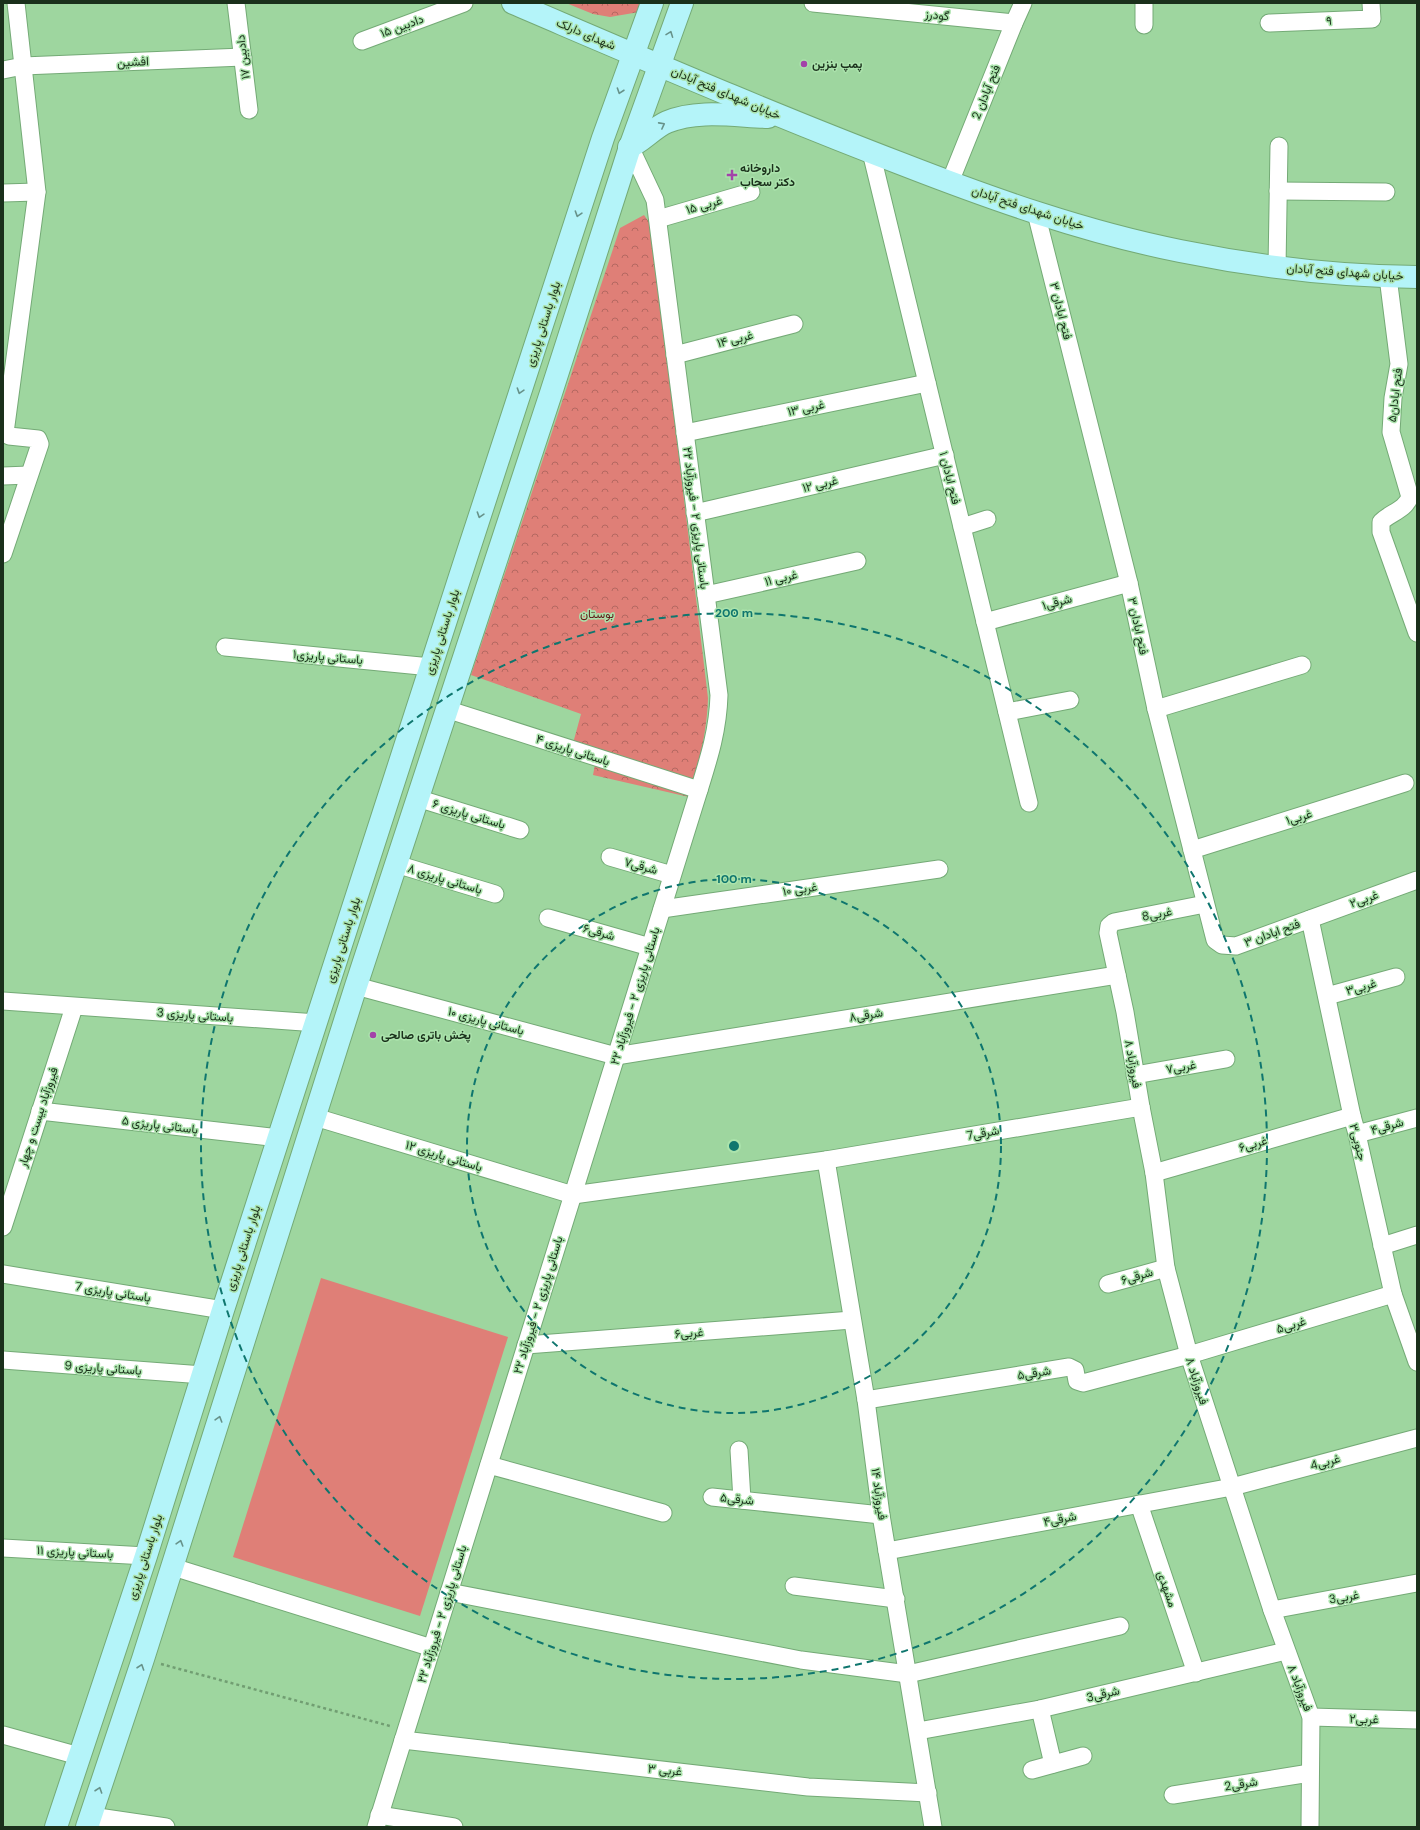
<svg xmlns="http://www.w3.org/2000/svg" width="1420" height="1830" viewBox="0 0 1420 1830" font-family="'DM Sans',Vazirmatn,sans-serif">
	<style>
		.green { fill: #df7f77 }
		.park { fill: url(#park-crowns) }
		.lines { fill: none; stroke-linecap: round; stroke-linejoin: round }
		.minor-casing { stroke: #74aa76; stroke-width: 19 }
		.secondary-casing { stroke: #74aa76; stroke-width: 24 }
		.path { stroke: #719e72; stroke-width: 2.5; stroke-dasharray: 3 3; stroke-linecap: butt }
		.minor { stroke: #fff; stroke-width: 17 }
		.secondary { stroke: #b4f4f9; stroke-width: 22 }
		.oneway { stroke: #67928a }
		.ring { fill: none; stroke: #0f766e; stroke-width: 2; stroke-dasharray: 7 5 }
		.poi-dot { fill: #a342a9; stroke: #abe3ac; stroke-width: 1.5 }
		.labels { text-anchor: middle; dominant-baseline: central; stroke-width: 3; stroke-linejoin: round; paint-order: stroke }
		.street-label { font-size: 12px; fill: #1a301b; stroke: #abe3ac }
		.poi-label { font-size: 12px; font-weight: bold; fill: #1a301b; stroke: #abe3ac; text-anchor: start }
		.park-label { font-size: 12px; fill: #611717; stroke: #abe3ac }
		.centre { fill: #0f766e; stroke: #abe3ac; stroke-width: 2 }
		.ring-label { font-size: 12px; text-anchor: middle; font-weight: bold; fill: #0f766e; stroke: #abe3ac; stroke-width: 3; stroke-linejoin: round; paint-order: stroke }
	</style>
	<defs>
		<pattern id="park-crowns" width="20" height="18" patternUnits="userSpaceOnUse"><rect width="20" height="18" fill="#df7f77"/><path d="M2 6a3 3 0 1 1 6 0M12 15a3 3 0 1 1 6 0" fill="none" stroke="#b46861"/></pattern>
	</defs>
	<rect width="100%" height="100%" fill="#9ed69f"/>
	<polygon class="green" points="321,1278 508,1337 420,1616 233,1557"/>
	<g class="park">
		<polygon points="566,3 648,3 645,11 610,17 593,14"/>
		<path d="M644 215 651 225 708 698C707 732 699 764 689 797L593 775 597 754 572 747 581 714 471 675 620 228Z"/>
	</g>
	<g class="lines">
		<defs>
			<g id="minor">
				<polyline points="236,3 249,110"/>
				<polyline points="813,3 1014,23"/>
				<polyline points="1269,23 1372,19 1371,3"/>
				<polyline points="1144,25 1144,3"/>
				<polyline points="362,41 464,3"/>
				<polyline points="3,70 23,66 243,57"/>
				<polyline points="871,152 1029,803"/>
				<polyline points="950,182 1014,23 1023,3"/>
				<polyline points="1278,191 1386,192"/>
				<polyline points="3,193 37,192"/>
				<polyline points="1036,213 1129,583 1156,709 1215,940 1222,945 1236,946 1417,880"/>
				<polyline points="658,219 751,192"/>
				<polyline points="1277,268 1279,146"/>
				<path d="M1388 277 1399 364 1393 398 1391 432 1410 497C1404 511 1391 512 1381 522V532L1417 633"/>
				<polyline points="675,355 794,324"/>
				<polyline points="685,433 927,383"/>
				<polyline points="3,476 29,475"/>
				<polyline points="695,513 945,455"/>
				<polyline points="962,527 987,519"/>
				<polyline points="3,554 40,444 38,439 9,436 5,433 37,192 16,3"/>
				<polyline points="706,595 857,561"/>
				<polyline points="985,622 1129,583"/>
				<polyline points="225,647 431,667"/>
				<polyline points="446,709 699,790"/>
				<polyline points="1156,709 1302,665"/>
				<polyline points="1007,712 1070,700"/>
				<polyline points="417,798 520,830"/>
				<polyline points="1192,850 1405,783"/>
				<polyline points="610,857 672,875"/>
				<polyline points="396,864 495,894"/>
				<polyline points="1205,904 1114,922 1109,926 1108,933 1125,1012 1141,1107 1154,1173 1166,1268 1189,1355 1272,1610 1311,1717 1310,1827"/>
				<polyline points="662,909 939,869"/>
				<polyline points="548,918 650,947"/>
				<polyline points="1310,919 1352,1116 1357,1134 1393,1294 1417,1362"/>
				<polyline points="356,986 616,1056 1117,975"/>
				<polyline points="1327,996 1396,977"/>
				<polyline points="3,1001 317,1023"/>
				<polyline points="1135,1075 1226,1059"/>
				<polyline points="40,1111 279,1138"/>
				<polyline points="315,1117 573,1195 826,1160 1141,1107"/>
				<polyline points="1357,1134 1417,1118"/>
				<polyline points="826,1160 866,1400 881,1515 933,1827"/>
				<polyline points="1154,1173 1352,1116"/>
				<polyline points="3,1227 74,1007"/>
				<polyline points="1382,1246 1417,1235"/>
				<polyline points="3,1274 223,1310"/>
				<polyline points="1108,1284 1166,1268"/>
				<polyline points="526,1345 852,1320"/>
				<polyline points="3,1360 203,1375"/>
				<polyline points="866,1400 1069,1367 1075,1370 1077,1381 1083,1383 1189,1355 1393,1294"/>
				<polyline points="739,1450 742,1500"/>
				<polyline points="489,1465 663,1513"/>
				<polyline points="712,1497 881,1515"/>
				<polyline points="1139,1504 1196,1673"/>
				<polyline points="3,1548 146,1556"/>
				<polyline points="887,1551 1232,1487 1417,1438"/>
				<polyline points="173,1567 432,1648"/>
				<polyline points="794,1586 896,1599"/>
				<polyline points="449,1592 801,1660 908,1674 1120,1626"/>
				<polyline points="1272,1610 1417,1583"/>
				<polyline points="1040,1709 1053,1764"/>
				<polyline points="1311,1717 1417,1720"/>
				<polyline points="918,1731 1040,1709 1286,1651"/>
				<polyline points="3,1735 79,1756"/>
				<polyline points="403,1740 808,1787 928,1793"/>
				<polyline points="1032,1770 1083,1756"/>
				<polyline points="1173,1795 1310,1773"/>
				<polyline points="379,1815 454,1827"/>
				<polyline points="91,1816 166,1827"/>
				<path d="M376 1827 699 790C709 758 718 730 719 695L655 200 630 147"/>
			</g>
			<g id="secondary">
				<path d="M513 3C642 58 771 114 902 164 992 199 1085 232 1180 251 1258 267 1338 276 1417 277"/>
				<path d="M629 147C641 143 653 128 667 122 698 109 735 116 768 117"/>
				<polyline points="56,1827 146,1556 223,1310 466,558 603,138 652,3"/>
				<polyline points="87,1827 143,1659 356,986 551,393 630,147 682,3"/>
			</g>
		</defs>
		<use href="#minor" class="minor-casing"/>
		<use href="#secondary" class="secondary-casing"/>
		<polyline class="path" points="161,1664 390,1726"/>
		<use href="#minor" class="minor"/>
		<use href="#secondary" class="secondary"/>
	</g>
	<defs><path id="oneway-chevron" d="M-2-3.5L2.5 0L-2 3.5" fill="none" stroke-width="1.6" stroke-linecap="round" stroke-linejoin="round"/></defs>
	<g class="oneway">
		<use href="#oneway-chevron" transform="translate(670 34) rotate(-69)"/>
		<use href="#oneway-chevron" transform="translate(620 91) rotate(109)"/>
		<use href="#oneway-chevron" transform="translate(662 125) rotate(-28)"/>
		<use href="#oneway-chevron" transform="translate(578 214) rotate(108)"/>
		<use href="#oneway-chevron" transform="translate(520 391) rotate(108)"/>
		<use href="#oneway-chevron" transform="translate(480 515) rotate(108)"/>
		<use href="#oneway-chevron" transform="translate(219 1419) rotate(-73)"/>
		<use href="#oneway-chevron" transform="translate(180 1543) rotate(-73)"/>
		<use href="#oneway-chevron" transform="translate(141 1667) rotate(-71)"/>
		<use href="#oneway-chevron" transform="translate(99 1790) rotate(-71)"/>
	</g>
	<g class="ring">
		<circle cx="734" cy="1146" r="267"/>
		<circle cx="734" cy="1146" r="533"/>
	</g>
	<g class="poi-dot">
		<circle cx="804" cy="64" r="4"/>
		<path d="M730 169h4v4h4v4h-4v4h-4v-4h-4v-4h4z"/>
		<circle cx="373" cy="1035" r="4"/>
	</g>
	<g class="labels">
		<g class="street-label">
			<text transform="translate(937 15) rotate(6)">گودرز</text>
			<text transform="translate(1329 21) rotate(-2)">۹</text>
			<text transform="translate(402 26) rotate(-20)">دادبین ۱۵</text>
			<text transform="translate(586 34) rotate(23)">شهدای دارلک</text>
			<text transform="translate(243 57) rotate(-97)">دادبین ۱۷</text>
			<text transform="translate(133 62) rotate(-3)">افشین</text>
			<text transform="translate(986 92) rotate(-68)">فتح آبادان 2</text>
			<text transform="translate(726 93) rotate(23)">خیابان شهدای فتح آبادان</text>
			<text transform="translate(704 205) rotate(-16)">غربی ۱۵</text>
			<text transform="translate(1028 208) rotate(18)">خیابان شهدای فتح آبادان</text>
			<text transform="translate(1345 272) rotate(4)">خیابان شهدای فتح آبادان</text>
			<text transform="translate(1061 311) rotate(76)">فتح ابادان ۳</text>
			<text transform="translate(543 324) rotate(-72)">بلوار باستانی پاریزی</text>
			<text transform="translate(735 339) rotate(-14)">غربی ۱۴</text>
			<text transform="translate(1395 395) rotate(-83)">فتح ابادان۵</text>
			<text transform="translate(806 408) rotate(-12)">غربی ۱۳</text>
			<text transform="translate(950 478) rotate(76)">فتح ابادان ۱</text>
			<text transform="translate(820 484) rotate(-13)">غربی ۱۲</text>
			<text transform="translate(696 518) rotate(83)">باستانی پاریزی ۲ - فیروزآباد ۲۲</text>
			<text transform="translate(781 578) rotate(-13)">غربی ۱۱</text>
			<text transform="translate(1057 602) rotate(-15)">شرقی۱</text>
			<text transform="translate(1138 626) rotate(78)">فتح ابادان ۳</text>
			<text transform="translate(442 632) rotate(-72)">بلوار باستانی پاریزی</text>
			<text transform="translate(328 657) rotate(5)">باستانی پاریزی۱</text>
			<text transform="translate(573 750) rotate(18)">باستانی پاریزی ۴</text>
			<text transform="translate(469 814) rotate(17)">باستانی پاریزی ۶</text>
			<text transform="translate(1299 817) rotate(-17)">غربی۱</text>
			<text transform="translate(641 866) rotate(15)">شرقی۷</text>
			<text transform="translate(445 879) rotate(17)">باستانی پاریزی ۸</text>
			<text transform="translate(800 889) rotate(-8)">غربی ۱۰</text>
			<text transform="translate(1364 899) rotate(-20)">غربی۲</text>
			<text transform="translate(1157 914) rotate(-11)">غربی8</text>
			<text transform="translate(599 932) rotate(16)">شرقی۶</text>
			<text transform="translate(1272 933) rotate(-20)">فتح ابادان ۳</text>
			<text transform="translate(343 940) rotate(-72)">بلوار باستانی پاریزی</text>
			<text transform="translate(1361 987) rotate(-16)">غربی۳</text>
			<text transform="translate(635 996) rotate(-73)">باستانی پاریزی ۲ - فیروزآباد ۲۲</text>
			<text transform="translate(195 1015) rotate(4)">باستانی پاریزی 3</text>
			<text transform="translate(866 1015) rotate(-9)">شرقی۸</text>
			<text transform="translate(486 1021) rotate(15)">باستانی پاریزی ۱۰</text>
			<text transform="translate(1133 1064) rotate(80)">فیروزآباد ۸</text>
			<text transform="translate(1181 1067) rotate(-10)">غربی۷</text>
			<text transform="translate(38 1117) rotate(-72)">فیروزآباد بیست و چهار</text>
			<text transform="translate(160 1125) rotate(7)">باستانی پاریزی ۵</text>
			<text transform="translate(1387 1126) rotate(-15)">شرقی۴</text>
			<text transform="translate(983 1133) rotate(-10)">شرقی7</text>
			<text transform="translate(1358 1142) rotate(76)">جنوبی۳</text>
			<text transform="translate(1253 1144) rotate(-16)">غربی۶</text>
			<text transform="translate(444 1156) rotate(17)">باستانی پاریزی ۱۲</text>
			<text transform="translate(243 1248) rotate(-72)">بلوار باستانی پاریزی</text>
			<text transform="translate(1137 1276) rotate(-16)">شرقی۶</text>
			<text transform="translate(113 1292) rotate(9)">باستانی پاریزی 7</text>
			<text transform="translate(538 1305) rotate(-73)">باستانی پاریزی ۲ - فیروزآباد ۲۲</text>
			<text transform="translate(1291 1325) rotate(-17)">غربی۵</text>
			<text transform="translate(689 1333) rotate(-4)">غربی۶</text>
			<text transform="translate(103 1368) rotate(4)">باستانی پاریزی 9</text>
			<text transform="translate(1034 1373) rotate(-9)">شرقی۵</text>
			<text transform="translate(1197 1381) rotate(72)">فیروزآباد ۸</text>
			<text transform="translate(1325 1462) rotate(-15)">غربی4</text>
			<text transform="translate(879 1494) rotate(82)">فیروزآباد ۱۴</text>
			<text transform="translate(737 1499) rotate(6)">شرقی۵</text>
			<text transform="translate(1060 1519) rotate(-11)">شرقی۴</text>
			<text transform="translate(75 1552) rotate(3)">باستانی پاریزی ۱۱</text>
			<text transform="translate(145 1557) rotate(-72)">بلوار باستانی پاریزی</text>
			<text transform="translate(1167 1589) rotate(71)">مشهدی</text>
			<text transform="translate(1344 1597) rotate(-10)">غربی3</text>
			<text transform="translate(442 1614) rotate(-73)">باستانی پاریزی ۲ - فیروزآباد ۲۲</text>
			<text transform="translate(1300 1688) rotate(69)">فیروزآباد ۸</text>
			<text transform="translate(1103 1694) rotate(-13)">شرقی3</text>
			<text transform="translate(1364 1719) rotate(2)">غربی۲</text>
			<text transform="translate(665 1770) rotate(6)">غربی ۳</text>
			<text transform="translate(1241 1784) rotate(-9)">شرقی2</text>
		</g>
		<g class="poi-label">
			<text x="812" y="64">پمپ بنزین</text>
			<text x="740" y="168">داروخانه<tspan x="740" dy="14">دکتر سحاب</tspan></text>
			<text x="381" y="1035">پخش باتری صالحی</text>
		</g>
		<g class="park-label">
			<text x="597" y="614">بوستان</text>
		</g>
	</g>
	<circle cx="734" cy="1146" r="6" class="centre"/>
	<g class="ring-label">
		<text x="734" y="617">200 m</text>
		<text x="734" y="883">100 m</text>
	</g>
	<rect width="1420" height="1830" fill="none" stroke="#1a301b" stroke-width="8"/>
</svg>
